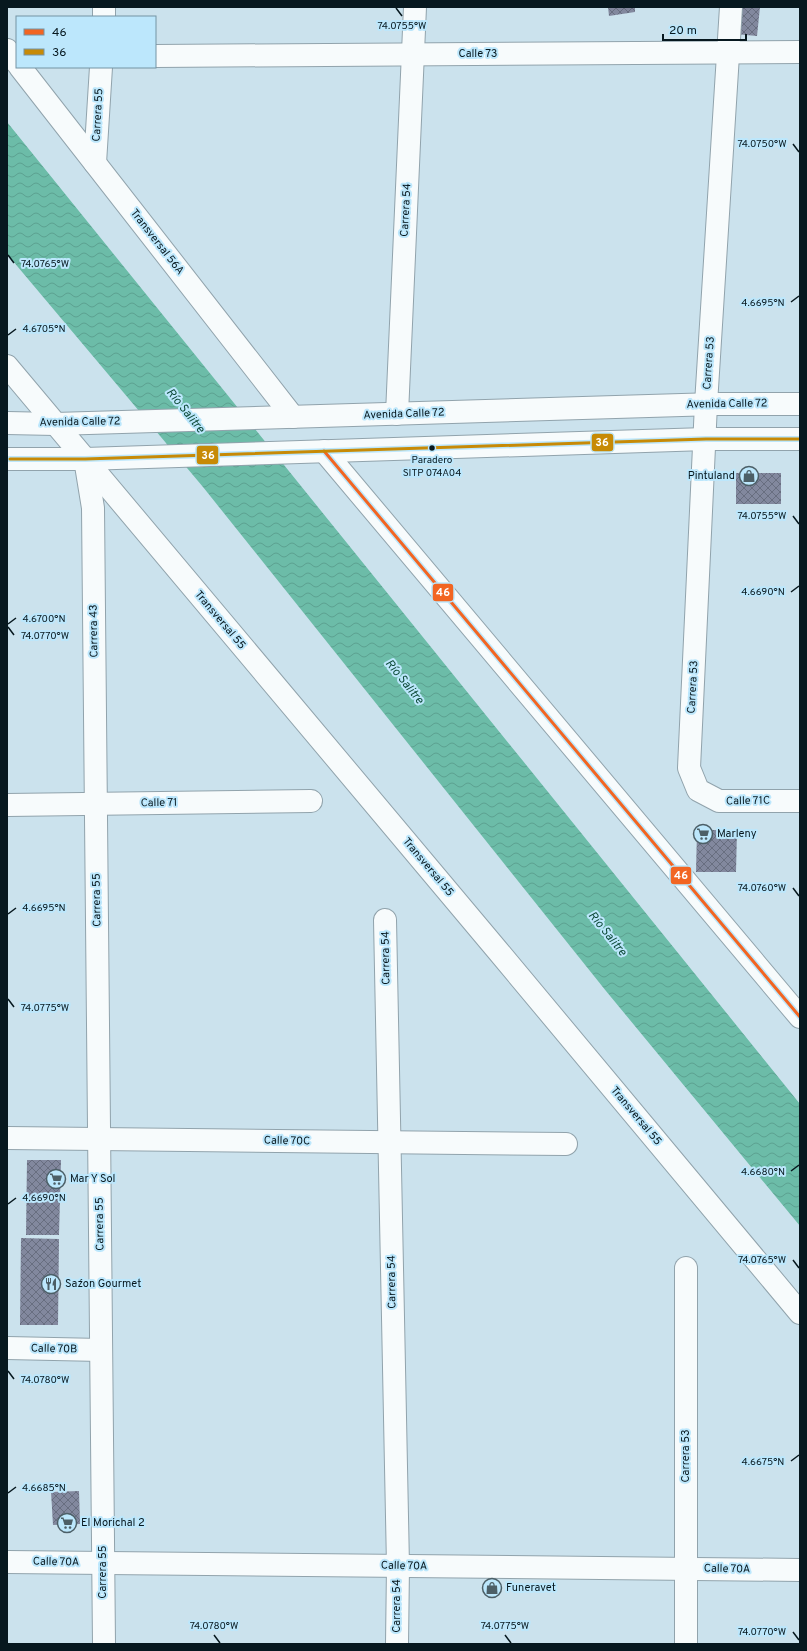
<svg xmlns="http://www.w3.org/2000/svg" width="807" height="1651" viewBox="0 0 807 1651" font-family="Overpass,sans-serif">
	<style>
		.water { fill: url(#water-waves) }
		.building { fill: url(#building-cross-hatch) }
		.lines { fill: none; stroke-linecap: round; stroke-linejoin: round }
		.minor-casing { stroke: #91a3ac; stroke-width: 24 }
		.tertiary-casing { stroke: #91a3ac; stroke-width: 24 }
		.secondary-casing { stroke: #91a3ac; stroke-width: 24 }
		.minor { stroke: #f7fbfc; stroke-width: 22 }
		.tertiary { stroke: #f7fbfc; stroke-width: 22 }
		.secondary { stroke: #f7fbfc; stroke-width: 22 }
		.bus-1-casing { stroke: #bce7fc; stroke-width: 6 }
		.bus-2-casing { stroke: #bce7fc; stroke-width: 6 }
		.bus-1 { stroke: #f26522; stroke-width: 3 }
		.bus-2 { stroke: #c78a06; stroke-width: 3 }
		.ticks { fill: none; stroke: #07181f; stroke-width: 1.5 }
		.bus-dot { fill: #07181f; stroke: #bce7fc; stroke-width: 1.5 }
		.labels { text-anchor: middle; dominant-baseline: central; stroke-width: 4; stroke-linejoin: round; paint-order: stroke }
		.bus-label { font-size: 10px; fill: #07181f; stroke: #bce7fc }
		.street-label { font-size: 11px; fill: #07181f; stroke: #bce7fc }
		.poi-label { font-size: 11px; fill: #07181f; stroke: #bce7fc; text-anchor: start }
		.water-label { font-size: 12px; font-style: italic; fill: #0f4b39; stroke: #bce7fc }
		.ticks-label { font-size: 10px; text-anchor: middle; fill: #07181f; stroke: #bce7fc; stroke-width: 4; stroke-linejoin: round; paint-order: stroke }
		.line-badge { stroke: #bce7fc; stroke-width: 1.5 }
		.badge-label { font-size: 11px; text-anchor: middle; font-weight: bold; fill: #fff }
	</style>
	<defs>
		<pattern id="water-waves" width="16" height="10" patternUnits="userSpaceOnUse"><rect width="16" height="10" fill="#6cbca8"/><path d="M0 5q4-4 8 0t8 0" fill="none" stroke="#5ca190"/></pattern>
		<pattern id="building-cross-hatch" width="8" height="8" patternUnits="userSpaceOnUse"><rect width="8" height="8" fill="#82889e"/><path d="M0 0l8 8M0 8l8-8" fill="none" stroke="#686e80"/></pattern>
	</defs>
	<rect width="100%" height="100%" fill="#cbe2ed"/>
	<polygon class="water" points="7,122 800,1104 800,1226 606,991 203,487 7,254"/>
	<g class="building">
		<polygon points="608,7 635,7 635,12 609,16"/>
		<polygon points="737,7 760,7 757,36 735,34"/>
		<rect x="736" y="473" width="45" height="31"/>
		<polygon points="697,830 737,830 736,872 696,872"/>
		<polygon points="27,1160 61,1160 59,1235 26,1235"/>
		<polygon points="21,1238 59,1239 58,1325 20,1325"/>
		<polygon points="79,1491 80,1524 53,1525 51,1492"/>
	</g>
	<g class="lines">
		<defs>
			<g id="minor">
				<polyline points="731,7 706,404 689,768 698,790 719,801 800,801"/>
				<polyline points="104,17 104,7"/>
				<polyline points="155,56 800,52"/>
				<polyline points="95,163 101,67"/>
				<polyline points="397,414 415,7"/>
				<polyline points="324,451 800,1017"/>
				<polyline points="7,805 311,801"/>
				<polyline points="385,920 398,1566 397,1644"/>
				<polyline points="7,1138 566,1144"/>
				<polyline points="7,1348 101,1350"/>
				<polyline points="7,1562 800,1570"/>
				<polyline points="686,1644 686,1268"/>
			</g>
			<polyline id="tertiary" points="85,459 93,508 104,1644"/>
			<g id="secondary">
				<polyline points="7,50 17,63"/>
				<polyline points="20,67 293,417"/>
				<polyline points="7,366 498,951 800,1313"/>
				<polyline points="7,423 55,424 715,404 800,404"/>
				<polyline points="7,459 85,459 706,439 800,439"/>
			</g>
		</defs>
		<use href="#minor" class="minor-casing"/>
		<use href="#tertiary" class="tertiary-casing"/>
		<use href="#secondary" class="secondary-casing"/>
		<use href="#minor" class="minor"/>
		<use href="#tertiary" class="tertiary"/>
		<use href="#secondary" class="secondary"/>
		<defs>
			<polyline id="bus-1" points="324,451 800,1017"/>
			<polyline id="bus-2" points="10,459 85,459 706,439 800,439"/>
		</defs>
		<use href="#bus-1" class="bus-1-casing"/>
		<use href="#bus-2" class="bus-2-casing"/>
		<use href="#bus-1" class="bus-1"/>
		<use href="#bus-2" class="bus-2"/>
	</g>
	<path class="ticks" d="M396 8 402 16M793 144 799 152M8 255 14 263M791 302 799 296M8 335 16 329M793 516 799 524M791 592 799 586M8 624 16 618M8 627 14 635M793 888 799 896M8 914 16 908M8 999 14 1007M791 1171 799 1165M8 1204 16 1198M793 1260 799 1268M8 1371 14 1379M791 1461 799 1455M8 1493 16 1487M793 1632 799 1640M214 1635 220 1643M505 1635 511 1643"/>
	<defs>
		<symbol id="shop-ring" viewBox="-11 -11 22 22"><circle r="9.5" fill="#bce7fc" stroke="#4c5f67" stroke-width="1.5"/><path d="M-5-2.5h2.3a2.7 3.5 0 0 1 5.4 0H5L5.5 6h-11ZM-1.5-2.5h3a1.5 2.3 0 0 0-3 0Z" fill="#4c5f67"/></symbol>
		<symbol id="supermarket-ring" viewBox="-11 -11 22 22"><circle r="9.5" fill="#bce7fc" stroke="#4c5f67" stroke-width="1.5"/><path d="M-6-5.5h2.5l.6 2H6L4.5 2H-2.5L-4.4-4H-6ZM-1.5 3.2a1.3 1.3 0 1 0 .1 0ZM3 3.2a1.3 1.3 0 1 0 .1 0Z" fill="#4c5f67"/></symbol>
		<symbol id="restaurant-ring" viewBox="-11 -11 22 22"><circle r="9.5" fill="#bce7fc" stroke="#4c5f67" stroke-width="1.5"/><path d="M-5-6h1v4h1v-4h1v4h1v-4h1v5L-1.5 .5V6h-2V.5L-5-1ZM5-6V6H3V1.5H1.5Q1.5-4 5-6Z" fill="#4c5f67"/></symbol>
	</defs>
	<g fill-rule="evenodd">
		<use href="#shop-ring" x="738" y="465" width="22" height="22"/>
		<use href="#supermarket-ring" x="692" y="823" width="22" height="22"/>
		<use href="#supermarket-ring" x="45" y="1168" width="22" height="22"/>
		<use href="#restaurant-ring" x="40" y="1273" width="22" height="22"/>
		<use href="#supermarket-ring" x="56" y="1512" width="22" height="22"/>
		<use href="#shop-ring" x="481" y="1577" width="22" height="22"/>
	</g>
	<circle class="bus-dot" cx="432" cy="448" r="3.5"/>
	<g class="labels">
		<g class="bus-label">
			<text x="432" y="460">Paradero<tspan x="432" dy="13">SITP 074A04</tspan></text>
		</g>
		<g class="street-label">
			<text x="478" y="54">Calle 73</text>
			<text transform="translate(98 115) rotate(-87)">Carrera 55</text>
			<text transform="translate(406 210) rotate(-87)">Carrera 54</text>
			<text transform="translate(157 242) rotate(52)">Transversal 56A</text>
			<text transform="translate(709 363) rotate(-86)">Carrera 53</text>
			<text transform="translate(727 404) rotate(-1)">Avenida Calle 72</text>
			<text transform="translate(404 414) rotate(-2)">Avenida Calle 72</text>
			<text transform="translate(80 422) rotate(-1)">Avenida Calle 72</text>
			<text transform="translate(220 620) rotate(50)">Transversal 55</text>
			<text transform="translate(94 631) rotate(-91)">Carrera 43</text>
			<text transform="translate(693 687) rotate(-87)">Carrera 53</text>
			<text transform="translate(748 801) rotate(-1)">Calle 71C</text>
			<text transform="translate(159 803) rotate(-1)">Calle 71</text>
			<text transform="translate(428 867) rotate(50)">Transversal 55</text>
			<text transform="translate(97 900) rotate(-91)">Carrera 55</text>
			<text transform="translate(386 958) rotate(-91)">Carrera 54</text>
			<text transform="translate(636 1116) rotate(50)">Transversal 55</text>
			<text transform="translate(287 1141) rotate(1)">Calle 70C</text>
			<text transform="translate(100 1224) rotate(-91)">Carrera 55</text>
			<text transform="translate(392 1282) rotate(-91)">Carrera 54</text>
			<text transform="translate(54 1349) rotate(1)">Calle 70B</text>
			<text transform="translate(686 1456) rotate(-90)">Carrera 53</text>
			<text transform="translate(56 1562) rotate(1)">Calle 70A</text>
			<text transform="translate(404 1566) rotate(1)">Calle 70A</text>
			<text transform="translate(727 1569) rotate(1)">Calle 70A</text>
			<text transform="translate(103 1572) rotate(-90)">Carrera 55</text>
			<text transform="translate(397 1606) rotate(-90)">Carrera 54</text>
		</g>
		<g class="poi-label">
			<text x="735" y="476" text-anchor="end">Pintuland</text>
			<text x="717" y="834">Marleny</text>
			<text x="70" y="1179">Mar Y Sol</text>
			<text x="65" y="1284">Saźon Gourmet</text>
			<text x="81" y="1523">El Morichal 2</text>
			<text x="506" y="1588">Funeravet</text>
		</g>
		<g class="water-label">
			<text transform="translate(185 411) rotate(51)">Río Salitre</text>
			<text transform="translate(404 682) rotate(51)">Río Salitre</text>
			<text transform="translate(607 934) rotate(51)">Río Salitre</text>
		</g>
	</g>
	<g class="ticks-label">
		<text x="402" y="29">74.0755°W</text>
		<text x="762" y="147">74.0750°W</text>
		<text x="45" y="267">74.0765°W</text>
		<text x="763" y="306">4.6695°N</text>
		<text x="44" y="332">4.6705°N</text>
		<text x="762" y="519">74.0755°W</text>
		<text x="763" y="595">4.6690°N</text>
		<text x="44" y="622">4.6700°N</text>
		<text x="45" y="639">74.0770°W</text>
		<text x="762" y="891">74.0760°W</text>
		<text x="44" y="911">4.6695°N</text>
		<text x="45" y="1011">74.0775°W</text>
		<text x="763" y="1175">4.6680°N</text>
		<text x="44" y="1201">4.6690°N</text>
		<text x="762" y="1263">74.0765°W</text>
		<text x="45" y="1383">74.0780°W</text>
		<text x="763" y="1465">4.6675°N</text>
		<text x="44" y="1491">4.6685°N</text>
		<text x="214" y="1629">74.0780°W</text>
		<text x="505" y="1629">74.0775°W</text>
		<text x="762" y="1635">74.0770°W</text>
	</g>
	<g class="line-badge">
		<rect x="591" y="433" width="23" height="19" rx="4" fill="#c78a06"/>
		<rect x="196" y="445" width="23" height="20" rx="4" fill="#c78a06"/>
		<rect x="432" y="583" width="22" height="19" rx="4" fill="#f26522"/>
		<rect x="670" y="866" width="22" height="19" rx="4" fill="#f26522"/>
	</g>
	<g class="badge-label">
		<text x="602" y="446">36</text>
		<text x="208" y="459">36</text>
		<text x="443" y="596">46</text>
		<text x="681" y="879">46</text>
	</g>
	<rect width="807" height="1651" fill="none" stroke="#07181f" stroke-width="16"/>
	<rect x="16" y="16" width="140" height="52" fill="#bce7fc" stroke="#7494a4"/>
	<rect x="24" y="29" width="20" height="6" fill="#f26522" stroke="#7494a4"/>
	<text x="52" y="36" font-size="12" fill="#07181f">46</text>
	<rect x="24" y="49" width="20" height="6" fill="#c78a06" stroke="#7494a4"/>
	<text x="52" y="56" font-size="12" fill="#07181f">36</text>
	<path d="M663 34v6h83v-6" fill="none" stroke="#07181f" stroke-width="2"/>
	<text x="669" y="34" font-size="12" fill="#07181f" stroke="#bce7fc" stroke-width="3" paint-order="stroke">20 m</text>
</svg>
